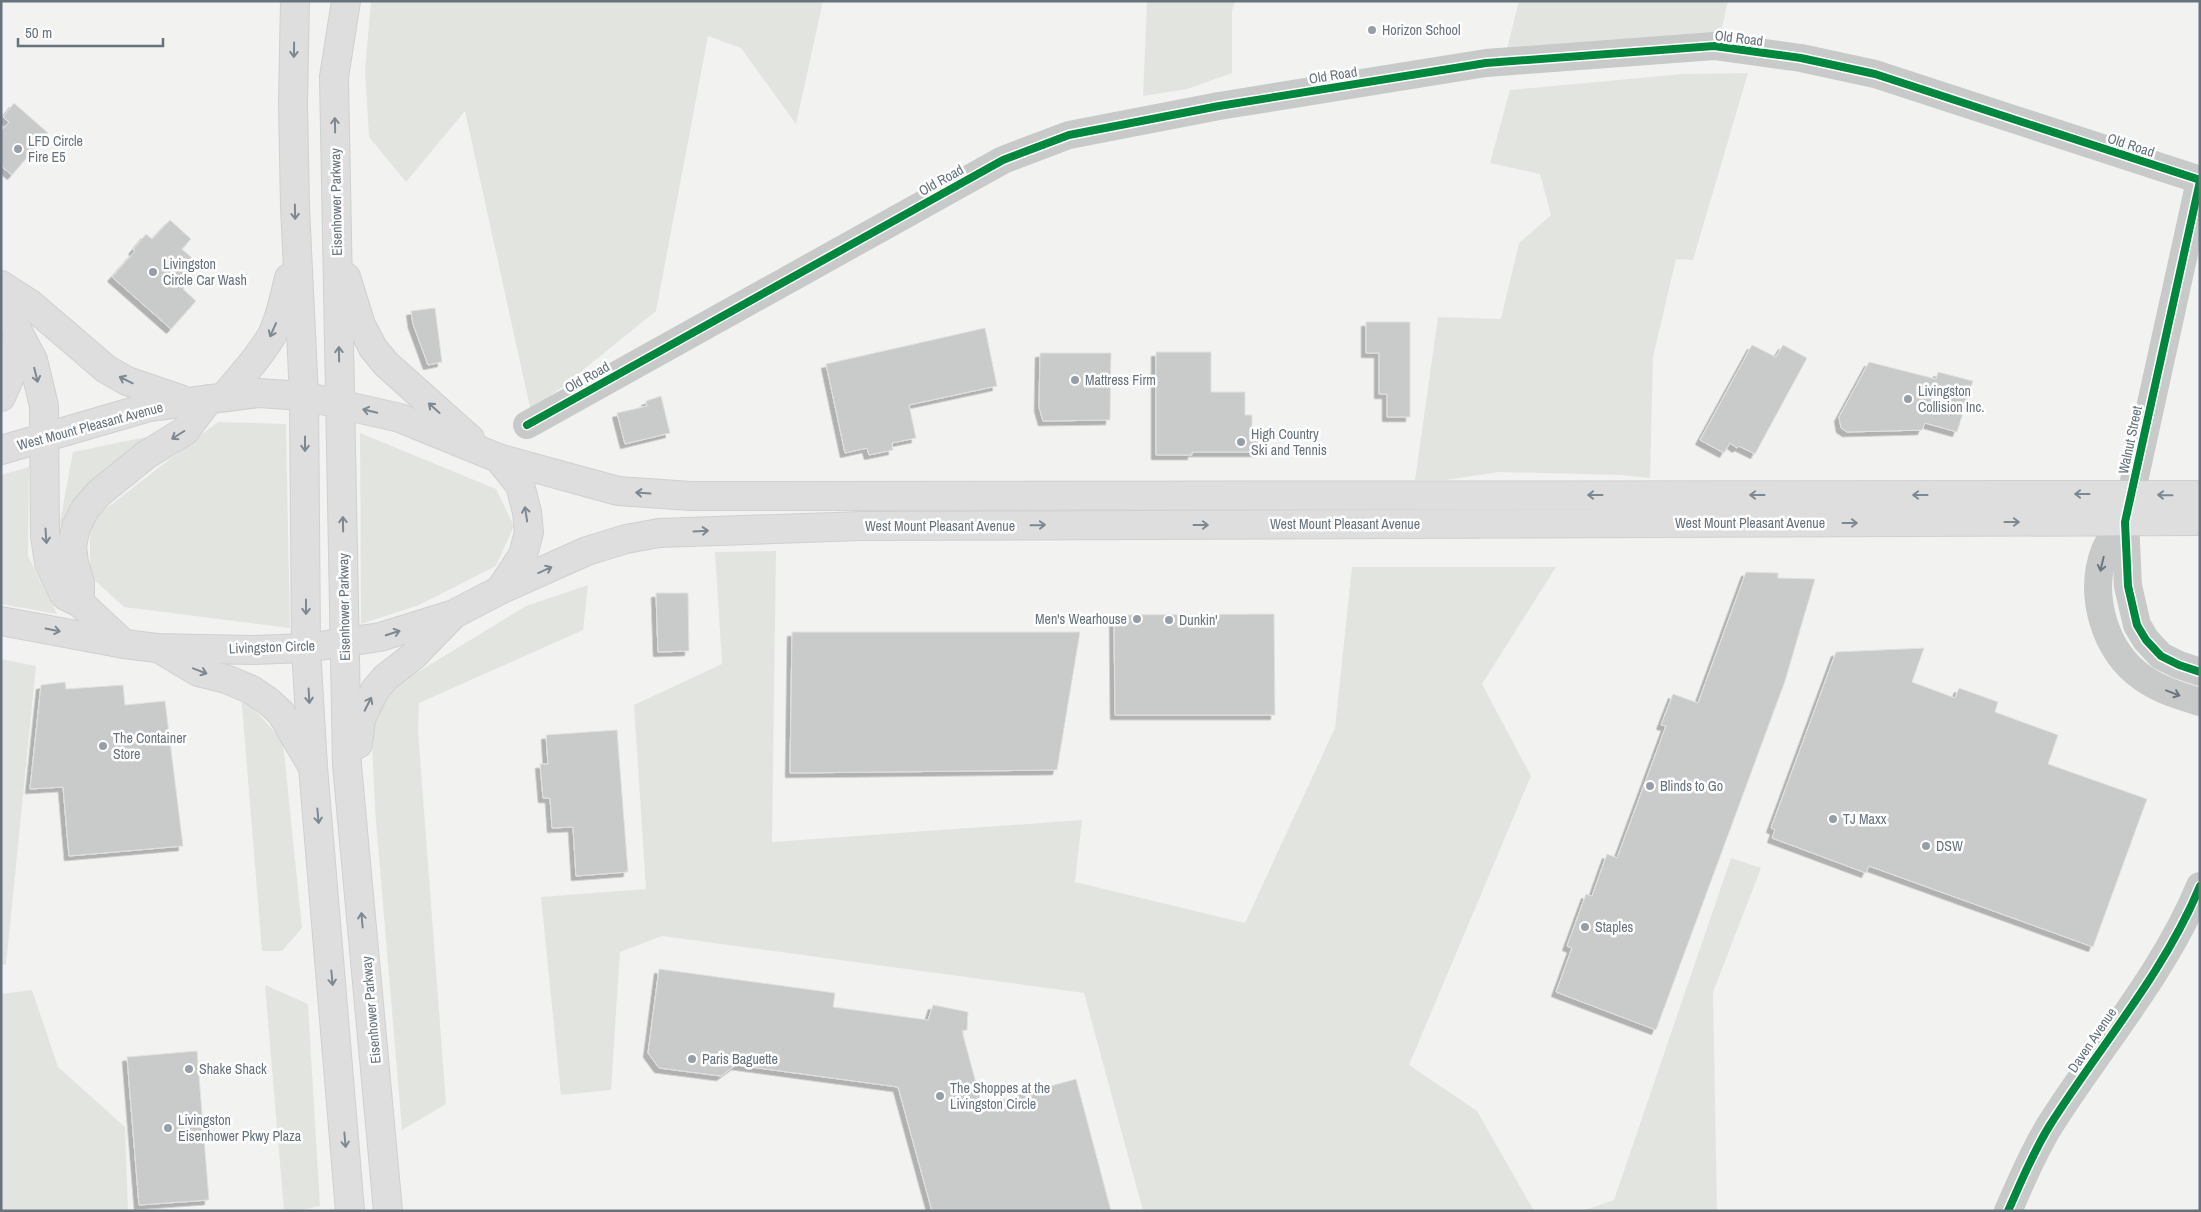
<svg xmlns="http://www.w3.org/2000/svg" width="2201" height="1212" viewBox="0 0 2201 1212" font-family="'Archivo Narrow',sans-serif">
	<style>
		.green { fill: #e2e5df }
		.building { fill: #c9cbcb; stroke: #e1e1e0; filter: url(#shadow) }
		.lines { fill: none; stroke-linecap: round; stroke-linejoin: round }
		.major-casing { stroke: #cfd0d0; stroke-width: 30 }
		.minor { stroke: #c8c9c9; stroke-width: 28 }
		.major { stroke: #dedede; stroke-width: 28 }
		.cycleway-casing { stroke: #fff; stroke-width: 11 }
		.cycleway { stroke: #00873e; stroke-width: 8 }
		.oneway { stroke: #7e8890 }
		.oneway2 { stroke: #6b7781 }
		.poi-dot { fill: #979fa6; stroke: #fff; stroke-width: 2 }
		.labels { text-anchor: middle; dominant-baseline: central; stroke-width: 5; stroke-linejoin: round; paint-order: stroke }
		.poi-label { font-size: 14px; fill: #66737d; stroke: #fff; text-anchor: start }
		.street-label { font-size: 14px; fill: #66737d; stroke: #fff }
	</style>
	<defs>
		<filter id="shadow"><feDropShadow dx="-4.5" dy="4.5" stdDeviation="0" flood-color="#0004"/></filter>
	</defs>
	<rect width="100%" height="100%" fill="#f2f2f1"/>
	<g class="green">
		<polygon points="371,1 823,1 796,124 741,48 708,36 656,311 531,412 465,111 406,182 369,137 365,71"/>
		<polygon points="1147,1 1235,1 1232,11 1232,73 1187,89 1143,96"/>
		<polygon points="1519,1 1728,1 1720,36 1507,49"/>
		<polygon points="1748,73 1693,260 1676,259 1653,357 1650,478 1620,475 1499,472 1445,480 1415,480 1438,317 1501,319 1519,243 1551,215 1540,174 1490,163 1510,90 1683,74"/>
		<polygon points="218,422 286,424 290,628 124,607 90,576 90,521"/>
		<polygon points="360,433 496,489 514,526 496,566 419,605 361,624"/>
		<polygon points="151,436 87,485 59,527 73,452"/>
		<polygon points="29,467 28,556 57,614 1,604 1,475"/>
		<polygon points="776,551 772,842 1082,820 1075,882 1245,923 1335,728 1352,567 1556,567 1482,684 1531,776 1409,1065 1477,1111 1534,1211 1143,1211 1084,993 662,936 620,952 611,1090 561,1095 541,897 646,889 634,705 722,664 715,552"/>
		<polygon points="588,585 583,630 419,703 418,730 446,1104 402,1130 375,809 371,720 395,686 526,606"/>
		<polygon points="1,659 36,666 6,965 1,964"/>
		<polygon points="241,694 283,742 302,928 282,951 262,951"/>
		<polygon points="1731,858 1761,868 1713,992 1717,1211 1583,1211 1614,1200"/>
		<polygon points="265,985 308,1004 320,1206 296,1211 284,1211"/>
		<polygon points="32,990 58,1067 125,1127 128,1211 1,1211 1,994"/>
	</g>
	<g class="building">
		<polygon points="14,103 48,133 12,175 1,166 1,131 9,122 3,117"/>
		<polygon points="170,220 191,239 182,249 192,258 184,267 194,276 183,289 196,301 171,329 112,277 135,251 133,250 146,234 152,239"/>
		<polygon points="435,308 442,362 428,365 413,324 411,311"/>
		<polygon points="1366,322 1410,322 1410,417 1387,417 1387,394 1379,394 1379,353 1366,353"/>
		<polygon points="985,328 997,386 909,405 916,438 892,443 893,450 869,455 867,448 845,453 826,364"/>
		<polygon points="1752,345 1776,357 1783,345 1807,358 1755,454 1739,446 1737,448 1730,443 1724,453 1700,440"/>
		<polygon points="1156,352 1211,352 1211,392 1245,392 1245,415 1252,415 1252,436 1259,436 1259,452 1192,452 1192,455 1156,455"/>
		<polygon points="1040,353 1111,353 1110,420 1043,421 1039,407"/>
		<polygon points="1869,362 1936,379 1938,372 1973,381 1957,432 1925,423 1922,430 1847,432 1841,428 1839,417"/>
		<polygon points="661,396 670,433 625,444 617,413 647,406 646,401"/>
		<polygon points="1746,572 1778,573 1778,578 1815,579 1785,681 1656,1030 1556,992 1572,948 1567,946 1586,894 1592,896 1607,854 1617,858 1666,726 1661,725 1673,694 1698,703"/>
		<polygon points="656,593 688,593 689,651 658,652"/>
		<polygon points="1274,614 1275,715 1115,715 1114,615"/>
		<polygon points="792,632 1080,632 1057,770 790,773"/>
		<polygon points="1924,648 1912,682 1955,698 1959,688 1998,702 1995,712 2058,735 2048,764 2147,799 2093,947 1869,866 1866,873 1772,838 1775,830 1771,828 1836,652"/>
		<polygon points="65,682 66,689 123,685 125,705 165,701 183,846 69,856 63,787 30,789 41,685"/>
		<polygon points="617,730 628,872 576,876 573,827 552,828 550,798 543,798 540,764 548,764 546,735"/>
		<polygon points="659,969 835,993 833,1007 928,1020 933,1005 968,1012 967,1030 962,1031 982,1105 1076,1079 1111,1211 932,1211 898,1087 736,1065 721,1076 659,1068 648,1053"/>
		<polygon points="197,1051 209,1200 139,1205 127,1057"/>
	</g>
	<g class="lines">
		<defs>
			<g id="major">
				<polyline points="295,1 293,103 295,207 304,396 306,648 313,767 350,1211"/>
				<polyline points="346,1 334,77 347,765 388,1211"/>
				<polyline points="346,277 361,325 373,348 386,364 470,439"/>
				<polyline points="1,285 29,303 106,369 127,381 180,399"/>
				<polyline points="1,300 33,360 44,406 45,536 49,563 64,595 80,603 124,644"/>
				<polyline points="1,397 12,372 18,330"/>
				<path d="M224 397C240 377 259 358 272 335 281 317 284 297 289 278"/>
				<polyline points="1,450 149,407 258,393 304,396 400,418 498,458 618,491 691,496 2200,495"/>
				<polyline points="498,458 520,485 527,512 529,532 523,555 500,590"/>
				<polyline points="80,603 80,583 74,563 72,546 76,527 85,509 99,493 146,455 185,431 209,399"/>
				<polyline points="1,621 124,644 157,648 252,650 306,648 380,637 454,614 500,590 587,551 626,539 659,533 862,526 2200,521"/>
				<polyline points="158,648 198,672 226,679 252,690 268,701 281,713 311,764"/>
				<polyline points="358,744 361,719 375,690 385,678 412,657 452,616"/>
			</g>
		</defs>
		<use href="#major" class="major-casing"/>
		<g class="minor">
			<polyline points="2200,181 2125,522 2128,586 2137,625 2146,640 2161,656 2179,665 2200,672"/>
			<polyline points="527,425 1003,160 1069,135 1219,106 1486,63 1714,46 1801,58 1875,74 2200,180"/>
			<path d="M2125 522C2117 530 2110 539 2105 550 2088 594 2104 651 2143 678 2160 690 2180 696 2200 702"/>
			<path d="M2008 1211C2021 1182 2033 1152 2050 1125 2100 1046 2164 973 2200 886"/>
		</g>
		<use href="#major" class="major"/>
		<defs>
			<g id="cycleway">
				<polyline points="2200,181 2125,522 2128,586 2137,625 2146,640 2161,656 2179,665 2200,672"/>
				<polyline points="527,425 1003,160 1069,135 1219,106 1486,63 1714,46 1801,58 1875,74 2200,180"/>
				<path d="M2008 1211C2021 1182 2033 1152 2050 1125 2100 1046 2164 973 2200 886"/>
			</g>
		</defs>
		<use href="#cycleway" class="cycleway-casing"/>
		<use href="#cycleway" class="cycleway"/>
	</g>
	<defs><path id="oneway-shaft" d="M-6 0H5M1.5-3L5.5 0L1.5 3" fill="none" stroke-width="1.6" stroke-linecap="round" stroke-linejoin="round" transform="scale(1.25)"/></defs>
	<g class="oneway">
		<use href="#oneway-shaft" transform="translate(294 50) rotate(91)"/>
		<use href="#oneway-shaft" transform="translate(335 125) rotate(-91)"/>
		<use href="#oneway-shaft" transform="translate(295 212) rotate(89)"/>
		<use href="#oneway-shaft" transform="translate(273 330) rotate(114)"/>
		<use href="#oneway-shaft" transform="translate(339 354) rotate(-91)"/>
		<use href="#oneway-shaft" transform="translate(36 375) rotate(76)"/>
		<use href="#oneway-shaft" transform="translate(126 380) rotate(-154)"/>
		<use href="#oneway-shaft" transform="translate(434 408) rotate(-138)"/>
		<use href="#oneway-shaft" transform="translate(370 411) rotate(-166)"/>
		<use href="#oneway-shaft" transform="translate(178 435) rotate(148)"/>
		<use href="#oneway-shaft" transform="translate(305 444) rotate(90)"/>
		<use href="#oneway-shaft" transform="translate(643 493) rotate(-176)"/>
		<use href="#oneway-shaft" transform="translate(2082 494) rotate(-180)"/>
		<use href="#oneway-shaft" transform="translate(1595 495) rotate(180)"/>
		<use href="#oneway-shaft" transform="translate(1757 495) rotate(-180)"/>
		<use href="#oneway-shaft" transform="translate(1920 495) rotate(-180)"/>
		<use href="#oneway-shaft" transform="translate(2165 495) rotate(-179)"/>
		<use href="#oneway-shaft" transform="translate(526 514) rotate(-99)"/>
		<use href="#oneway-shaft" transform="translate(2012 522)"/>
		<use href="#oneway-shaft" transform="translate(1850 523)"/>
		<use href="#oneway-shaft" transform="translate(343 524) rotate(-91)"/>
		<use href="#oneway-shaft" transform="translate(1038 525) rotate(-1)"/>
		<use href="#oneway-shaft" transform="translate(1201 525)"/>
		<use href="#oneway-shaft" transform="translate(701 531) rotate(-3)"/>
		<use href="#oneway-shaft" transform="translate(46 536) rotate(86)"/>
		<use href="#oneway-shaft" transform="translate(545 570) rotate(-24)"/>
		<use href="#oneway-shaft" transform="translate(306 607) rotate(90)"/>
		<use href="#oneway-shaft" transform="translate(53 630) rotate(11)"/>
		<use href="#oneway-shaft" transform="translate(393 633) rotate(-18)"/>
		<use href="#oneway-shaft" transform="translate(200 671) rotate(21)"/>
		<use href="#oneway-shaft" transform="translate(309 696) rotate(87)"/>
		<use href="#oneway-shaft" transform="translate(368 704) rotate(-63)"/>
		<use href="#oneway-shaft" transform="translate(318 816) rotate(85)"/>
		<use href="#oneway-shaft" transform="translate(362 920) rotate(-95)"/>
		<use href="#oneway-shaft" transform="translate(332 978) rotate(85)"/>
		<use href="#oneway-shaft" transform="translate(345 1140) rotate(85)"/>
	</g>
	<g class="oneway2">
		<use href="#oneway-shaft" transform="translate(2102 564) rotate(103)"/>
		<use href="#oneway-shaft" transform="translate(2173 693) rotate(21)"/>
	</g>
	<g class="poi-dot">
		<circle cx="1372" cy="30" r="5"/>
		<circle cx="18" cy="149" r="5"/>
		<circle cx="153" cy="272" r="5"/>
		<circle cx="1075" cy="380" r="5"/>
		<circle cx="1908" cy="399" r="5"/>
		<circle cx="1241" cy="442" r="5"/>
		<circle cx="1137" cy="619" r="5"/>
		<circle cx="1169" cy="620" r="5"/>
		<circle cx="103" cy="746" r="5"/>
		<circle cx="1650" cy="786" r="5"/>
		<circle cx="1833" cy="819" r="5"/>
		<circle cx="1926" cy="846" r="5"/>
		<circle cx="1585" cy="927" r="5"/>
		<circle cx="692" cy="1059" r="5"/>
		<circle cx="189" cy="1069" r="5"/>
		<circle cx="940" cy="1096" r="5"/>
		<circle cx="168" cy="1128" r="5"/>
	</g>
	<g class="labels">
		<g class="poi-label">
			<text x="1382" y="30">Horizon School</text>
			<text x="28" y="141">LFD Circle<tspan x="28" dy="16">Fire E5</tspan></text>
			<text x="163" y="264">Livingston<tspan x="163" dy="16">Circle Car Wash</tspan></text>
			<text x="1085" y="380">Mattress Firm</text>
			<text x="1918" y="391">Livingston<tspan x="1918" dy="16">Collision Inc.</tspan></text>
			<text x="1251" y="434">High Country<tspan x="1251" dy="16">Ski and Tennis</tspan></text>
			<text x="1127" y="619" text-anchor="end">Men's Wearhouse</text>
			<text x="1179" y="620">Dunkin'</text>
			<text x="113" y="738">The Container<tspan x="113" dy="16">Store</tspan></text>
			<text x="1660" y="786">Blinds to Go</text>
			<text x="1843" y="819">TJ Maxx</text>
			<text x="1936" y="846">DSW</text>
			<text x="1595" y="927">Staples</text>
			<text x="702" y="1059">Paris Baguette</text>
			<text x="199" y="1069">Shake Shack</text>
			<text x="950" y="1088">The Shoppes at the<tspan x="950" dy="16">Livingston Circle</tspan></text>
			<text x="178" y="1120">Livingston<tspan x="178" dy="16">Eisenhower Pkwy Plaza</tspan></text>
		</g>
		<g class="street-label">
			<text transform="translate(1739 38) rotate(7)">Old Road</text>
			<text transform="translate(1333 75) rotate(-9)">Old Road</text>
			<text transform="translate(2131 145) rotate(18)">Old Road</text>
			<text transform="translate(941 180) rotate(-29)">Old Road</text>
			<text transform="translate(336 202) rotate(-91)">Eisenhower Parkway</text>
			<text transform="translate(587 377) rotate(-29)">Old Road</text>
			<text transform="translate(90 426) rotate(-15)">West Mount Pleasant Avenue</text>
			<text transform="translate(2130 440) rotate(-78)">Walnut Street</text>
			<text x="1750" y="523">West Mount Pleasant Avenue</text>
			<text x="1345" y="524">West Mount Pleasant Avenue</text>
			<text x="940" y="526">West Mount Pleasant Avenue</text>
			<text transform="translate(344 607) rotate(-91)">Eisenhower Parkway</text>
			<text transform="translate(272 647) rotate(-2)">Livingston Circle</text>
			<text transform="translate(371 1010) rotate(-95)">Eisenhower Parkway</text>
			<text transform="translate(2092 1040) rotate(-56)">Daven Avenue</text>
		</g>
	</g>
	<rect width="2201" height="1212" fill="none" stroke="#66737d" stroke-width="5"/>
	<path d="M18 38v8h145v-8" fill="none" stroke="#66737d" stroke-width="2.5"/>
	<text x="25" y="38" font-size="15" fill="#66737d" stroke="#ffffff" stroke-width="4" paint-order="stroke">50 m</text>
</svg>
